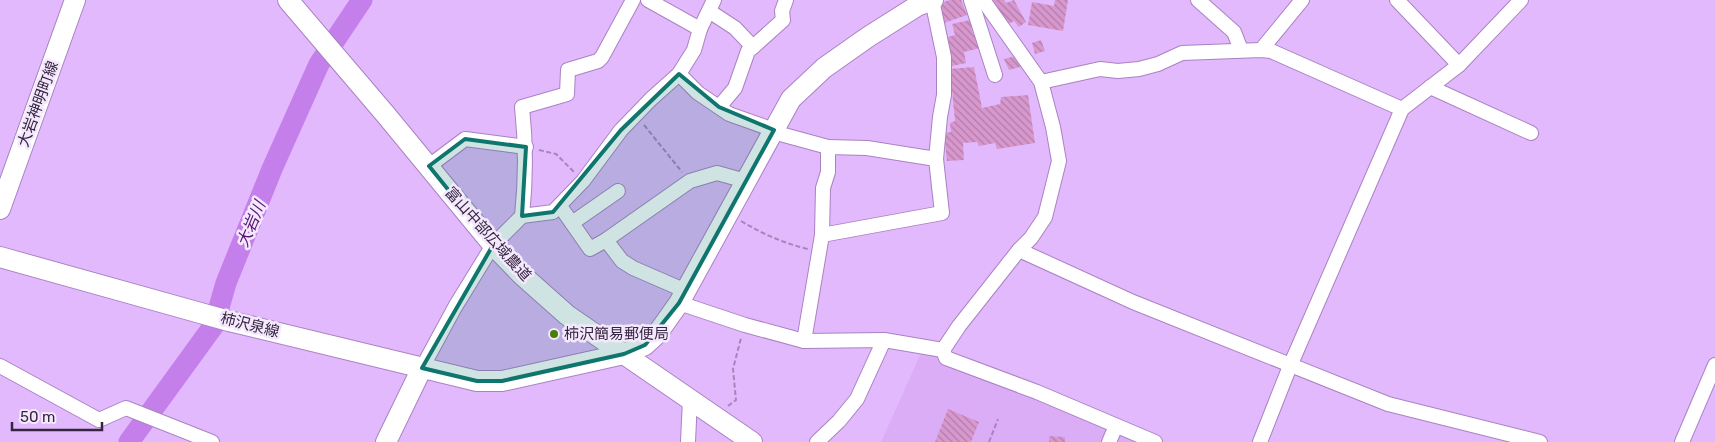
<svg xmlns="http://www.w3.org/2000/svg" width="1715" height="442" viewBox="0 0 1715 442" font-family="Rubik,'Noto Sans JP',sans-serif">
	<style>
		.built { fill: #dbadf7 }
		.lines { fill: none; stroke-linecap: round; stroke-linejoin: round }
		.river { stroke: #c47feb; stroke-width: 21 }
		.building { fill: url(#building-back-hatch) }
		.street-casing { stroke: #aa82c2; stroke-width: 16 }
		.secondary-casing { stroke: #aa82c2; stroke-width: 22 }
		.path { stroke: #a685bb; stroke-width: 2; stroke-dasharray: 5 2.5; stroke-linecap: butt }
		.street { stroke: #fff; stroke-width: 14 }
		.secondary { stroke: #fff; stroke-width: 20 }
		.marked { fill: #0f766e; fill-opacity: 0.2; stroke: #0f766e; stroke-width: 4; stroke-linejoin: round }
		.poi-dot { fill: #4a7c08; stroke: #f4e8fd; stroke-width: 2 }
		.labels { text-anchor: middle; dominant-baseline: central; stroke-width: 5; stroke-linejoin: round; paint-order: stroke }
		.street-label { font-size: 15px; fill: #362540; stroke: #f4e8fd }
		.poi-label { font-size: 15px; fill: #362540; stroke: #f4e8fd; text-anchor: start }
		.water-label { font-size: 16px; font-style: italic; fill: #571476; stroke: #f4e8fd }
	</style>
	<defs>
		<pattern id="building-back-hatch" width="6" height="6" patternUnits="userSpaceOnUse" patternTransform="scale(1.25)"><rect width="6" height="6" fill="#d898ce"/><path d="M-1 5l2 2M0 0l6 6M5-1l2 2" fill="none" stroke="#b07ca9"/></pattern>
	</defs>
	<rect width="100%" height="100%" fill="#e3b9fe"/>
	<polygon class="built" points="921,353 950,360 1139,442 881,442"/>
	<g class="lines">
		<polyline class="river" points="129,442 214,325 226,283 272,169 319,64 362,0"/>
	</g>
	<g class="building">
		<polygon points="950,0 961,0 967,15 944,23 938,4"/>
		<polygon points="991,0 1004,0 1006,3 1014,0 1026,22 1019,27 1014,21 1008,24"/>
		<polygon points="1055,0 1068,0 1063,31 1028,25 1032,2 1054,6"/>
		<polygon points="970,20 973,35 977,34 980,48 964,52 966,63 952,66 945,38 955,35 952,24"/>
		<polygon points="1041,40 1045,51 1035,54 1032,43"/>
		<polygon points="1016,56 1020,67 1009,70 1004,59"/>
		<polygon points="974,67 982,108 1000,104 1001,97 1028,95 1035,143 997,149 995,143 979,146 977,142 963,143 964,160 947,161 944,133 951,132 950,123 955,121 950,69"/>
		<polygon points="948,409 979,422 971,442 935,442"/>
		<polygon points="1049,436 1065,437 1065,442 1049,442"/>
	</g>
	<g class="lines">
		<defs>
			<g id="street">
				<polyline points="648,0 700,29"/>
				<polyline points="932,0 944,57 944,95 940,117 936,159 942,213 822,235 823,188 828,172 828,147 867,148 936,159"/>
				<polyline points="971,0 995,75"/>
				<polyline points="1198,0 1234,32 1241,50"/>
				<polyline points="1397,0 1459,65"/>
				<polyline points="709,11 735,28 753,47 748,51 735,88 719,107"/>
				<polyline points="753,47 783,20 782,11 786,0"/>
				<polyline points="1261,50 1302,0"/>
				<polyline points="679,74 698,93 729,114 774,130"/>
				<polyline points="1041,82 1100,69 1118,71 1139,69 1158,64 1182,53 1261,50 1271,51 1402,109"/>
				<polyline points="1430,87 1531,133"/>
				<polyline points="773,132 828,147"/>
				<polyline points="429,166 465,139 526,147"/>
				<polyline points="560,206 590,249 606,240 622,261 633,268 686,291"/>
				<path d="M522 216C526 179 526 144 522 107L567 94 568 70 598 61 602 57 633 0"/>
				<polyline points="572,223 618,191"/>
				<polyline points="606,240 690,181 717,173 746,181"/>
				<polyline points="1019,250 1133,302 1388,404 1540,442"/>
				<polyline points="679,303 745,325 804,341 884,340 943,350 959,326 1019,250 1031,238 1045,217 1059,161 1053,127 1041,82 983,0"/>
				<polyline points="804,341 822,235"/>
				<polyline points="943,350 946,358 1037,392 1155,442"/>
				<polyline points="0,366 99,420 126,408 212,442"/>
				<polyline points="422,368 455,307 493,245 522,216 553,212 583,181 621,130 651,99 679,74 694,50 700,29 714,0"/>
				<polyline points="688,442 690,399"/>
				<polyline points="817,442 839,421 857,399 884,340"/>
				<polyline points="1109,442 1116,426"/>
				<polyline points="1260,442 1290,366 1402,109 1459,65 1521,0"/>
				<polyline points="1682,442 1715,365"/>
			</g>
			<g id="secondary">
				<polyline points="288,0 386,115 493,245 522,275 567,315 752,442"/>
				<polyline points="0,209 75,0"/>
				<polyline points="0,257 229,321 477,381 502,381 624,354 645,345 657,334 679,303 791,99 824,68 868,37 917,6 933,0"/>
				<polyline points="386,442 422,368"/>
			</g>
		</defs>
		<use href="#street" class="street-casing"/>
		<use href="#secondary" class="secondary-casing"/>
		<g class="path">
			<polyline points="644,125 682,172"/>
			<polyline points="539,150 556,154 574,172"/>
			<path d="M741 221C763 234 783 243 808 249"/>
			<polyline points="728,406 736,400 733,369 741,338"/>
			<polyline points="989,442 998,419"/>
		</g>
		<use href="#street" class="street"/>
		<use href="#secondary" class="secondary"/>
	</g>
	<path class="marked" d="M679 74 719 107 774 130 679 303 645 345 624 354 502 381H477L422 368 493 245 429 166 465 139 526 147 522 216 553 212 621 130Z"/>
	<circle class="poi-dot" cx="554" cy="334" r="5"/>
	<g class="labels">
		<g class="street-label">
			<text transform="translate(38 104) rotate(-70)">大岩神明町線</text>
			<text transform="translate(488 234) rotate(48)">富山中部広域農道</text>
			<text transform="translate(250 325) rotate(14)">柿沢泉線</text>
		</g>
		<g class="poi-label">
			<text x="564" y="334">柿沢簡易郵便局</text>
		</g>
		<g class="water-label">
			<text transform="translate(251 224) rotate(-67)">大岩川</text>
		</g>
	</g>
	<path d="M12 422v8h90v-8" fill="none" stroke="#362540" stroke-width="2.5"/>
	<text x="20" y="422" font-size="15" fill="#362540" stroke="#f4e8fd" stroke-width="4" paint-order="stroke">50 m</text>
</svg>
